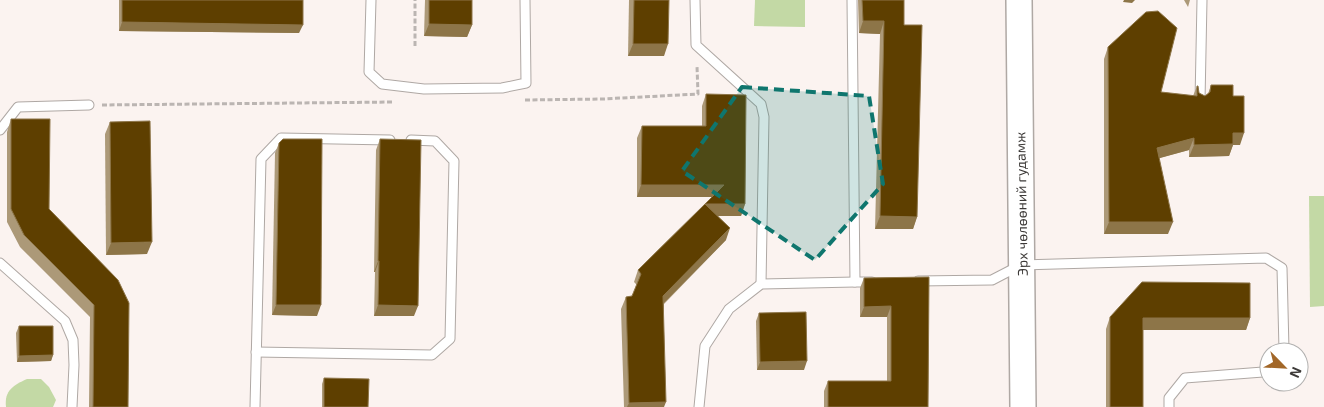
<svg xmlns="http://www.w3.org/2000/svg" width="1324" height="407" viewBox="0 0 1324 407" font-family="'Exo 2',sans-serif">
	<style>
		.green { fill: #c3d9a5 }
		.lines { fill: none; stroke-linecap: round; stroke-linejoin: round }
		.lane-casing { stroke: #afa8a4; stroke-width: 11 }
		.secondary-casing { stroke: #afa8a4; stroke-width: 28 }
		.path { stroke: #bbb5b2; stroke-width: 3; stroke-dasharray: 5 2.5; stroke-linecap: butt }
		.lane { stroke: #fff; stroke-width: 9 }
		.secondary { stroke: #fff; stroke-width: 25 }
		.wall { fill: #ac9978 }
		.shaded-wall { fill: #8d7548 }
		.building { fill: #5e3f00; stroke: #8d7548 }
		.marked { fill: #0f766e; fill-opacity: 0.2; stroke: #0f766e; stroke-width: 4; stroke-dasharray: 10 6; stroke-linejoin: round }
		.labels { text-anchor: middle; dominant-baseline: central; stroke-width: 5; stroke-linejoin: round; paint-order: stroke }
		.street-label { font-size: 14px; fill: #3d3a38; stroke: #fff }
	</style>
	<rect width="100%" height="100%" fill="#fbf3f0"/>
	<g class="green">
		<polygon points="755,0 805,0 805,27 754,26"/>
		<polygon points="1309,196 1324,196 1324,306 1310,307"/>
		<path d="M27 379H41L49 387 56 400 53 407H6C4 390 14 385 27 379Z"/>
	</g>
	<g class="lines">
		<defs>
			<g id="lane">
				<polyline points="371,0 369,72 382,84 424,89 502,88 526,83 525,0"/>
				<polyline points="695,0 696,45 761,104 764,117 761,284"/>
				<polyline points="852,0 855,282 872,282"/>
				<polyline points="1200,101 1202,0"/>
				<polyline points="0,130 18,107 89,105"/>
				<polyline points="0,263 65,321 73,340 74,365 72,407"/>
				<polyline points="918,281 992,280 1021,265 1266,258 1282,268 1284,350 1282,352"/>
				<polyline points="256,352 432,355 450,339 454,161 435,141 411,140"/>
				<polyline points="255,407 261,159 281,138 390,140"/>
				<polyline points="699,407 705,346 729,309 761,284 855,282"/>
				<polyline points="1169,407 1169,398 1185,378 1263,372 1269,366"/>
			</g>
			<polyline id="secondary" points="1019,0 1023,407"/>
		</defs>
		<use href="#lane" class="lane-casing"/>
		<use href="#secondary" class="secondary-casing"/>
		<g class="path">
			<polyline points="415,46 415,0"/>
			<polyline points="525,100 603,99 698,94 697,66"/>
			<polyline points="102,105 394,102"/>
		</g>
		<use href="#lane" class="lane"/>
		<use href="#secondary" class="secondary"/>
	</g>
	<g class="wall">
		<polygon points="119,0 303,0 299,33 119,31"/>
		<polygon points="425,0 472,0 472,25 467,37 424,36"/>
		<polygon points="629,0 669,0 664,56 628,56"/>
		<polygon points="858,0 904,0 904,25 917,217 913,229 875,229 880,34 859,33"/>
		<polygon points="1184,0 1190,0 1188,7"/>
		<polygon points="1108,47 1161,92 1193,96 1197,86 1199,93 1205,96 1208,94 1211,85 1233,96 1240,145 1233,145 1229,156 1189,157 1189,150 1159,158 1168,234 1104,234 1104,59"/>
		<polygon points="706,94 745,204 741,216 718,216 726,240 664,304 664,407 624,407 621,309 626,297 632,296 637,285 634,282 638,270 712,197 637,197 637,138 642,126 702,126 702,106"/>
		<polygon points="11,119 49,209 118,280 128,407 89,407 90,317 20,247 7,222 7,132"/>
		<polygon points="110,122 147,254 106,255 105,134"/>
		<polygon points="380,139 414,316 374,316 375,272 374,272 376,150"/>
		<polygon points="279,143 317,316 272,315 275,153"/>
		<polygon points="929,277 928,407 824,407 824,391 828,381 887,381 887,317 860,317 860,288 864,278"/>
		<polygon points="759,313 804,370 757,370 756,321"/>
		<polygon points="1110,317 1250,318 1246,330 1143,330 1143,407 1106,407 1106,329"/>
		<polygon points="19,326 53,355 51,361 17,362 16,333"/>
		<polygon points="324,378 368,407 322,407 322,384"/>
	</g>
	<g class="shaded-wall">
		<polygon points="1124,0 1135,0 1132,3 1123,2"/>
		<polygon points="863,21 884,21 880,34 859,33"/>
		<polygon points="122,22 303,25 299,33 119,31"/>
		<polygon points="429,24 472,25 467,37 424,36"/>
		<polygon points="633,44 668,44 664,56 628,56"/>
		<polygon points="1233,133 1244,133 1240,145 1233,145 1229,156 1189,157 1194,145"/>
		<polygon points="1194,138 1189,150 1153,160 1157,148"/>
		<polygon points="641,185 724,185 720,197 637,197"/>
		<polygon points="705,204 745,204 741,216 701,216"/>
		<polygon points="880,216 917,217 913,229 875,229"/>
		<polygon points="1109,222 1173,222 1168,234 1104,234"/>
		<polygon points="730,228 726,240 659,308 663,296"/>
		<polygon points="152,242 147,254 106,255 111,243"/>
		<polygon points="378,261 379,261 375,272 374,272"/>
		<polygon points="276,305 321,305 317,316 272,315"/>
		<polygon points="378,305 418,306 414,316 374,316"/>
		<polygon points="891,306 887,317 860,317 864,307"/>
		<polygon points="1143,318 1250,318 1246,330 1139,330"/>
		<polygon points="53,355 51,361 17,362 19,356"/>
		<polygon points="807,361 804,370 757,370 760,362"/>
		<polygon points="666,402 664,407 627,407 629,403"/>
	</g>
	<g class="building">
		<polygon points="122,0 303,0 303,25 122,22"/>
		<polygon points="429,0 472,0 472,25 429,24"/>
		<polygon points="634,0 669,0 668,44 633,44"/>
		<polygon points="862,0 904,0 904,25 922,25 917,217 880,216 884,21 863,21"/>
		<polygon points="1158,11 1177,28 1161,92 1197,96 1197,86 1198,86 1199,93 1205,96 1210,92 1211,85 1233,85 1233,96 1244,96 1244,133 1233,133 1233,144 1194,145 1194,138 1157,148 1173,222 1109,222 1108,47 1146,12"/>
		<polygon points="706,94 746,95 745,204 705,204 724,185 641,185 642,126 706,126"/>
		<polygon points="11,119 50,119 49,209 118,280 129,303 128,407 93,407 94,305 24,235 11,209"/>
		<polygon points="150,121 152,242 111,243 110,122"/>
		<polygon points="283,139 322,139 321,305 276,305 279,143"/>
		<polygon points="380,139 421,140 418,306 378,305 379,261 378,261"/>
		<polygon points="705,204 730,228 663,296 666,402 629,403 626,297 632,296 641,274 638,270"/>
		<polygon points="929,277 928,407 828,407 828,381 891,381 891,306 864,307 864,278"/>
		<polygon points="1142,282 1250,283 1250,318 1143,318 1143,407 1110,407 1110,317"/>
		<polygon points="806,312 807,361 760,362 759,313"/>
		<polygon points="19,326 53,326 53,355 19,356"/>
		<polygon points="324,378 369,379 368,407 324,407"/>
	</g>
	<path class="marked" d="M742 87 869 96 883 184 815 260 682 171Z"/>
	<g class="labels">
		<g class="street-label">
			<text transform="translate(1021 204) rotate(-91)">Эрх чөлөөний гудамж</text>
		</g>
	</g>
	<g transform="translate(1284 367) rotate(114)"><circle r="24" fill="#ffffff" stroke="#b1b0af"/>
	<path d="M0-4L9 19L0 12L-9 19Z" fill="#a26728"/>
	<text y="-8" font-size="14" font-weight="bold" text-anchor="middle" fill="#3d3a38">N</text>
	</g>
</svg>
